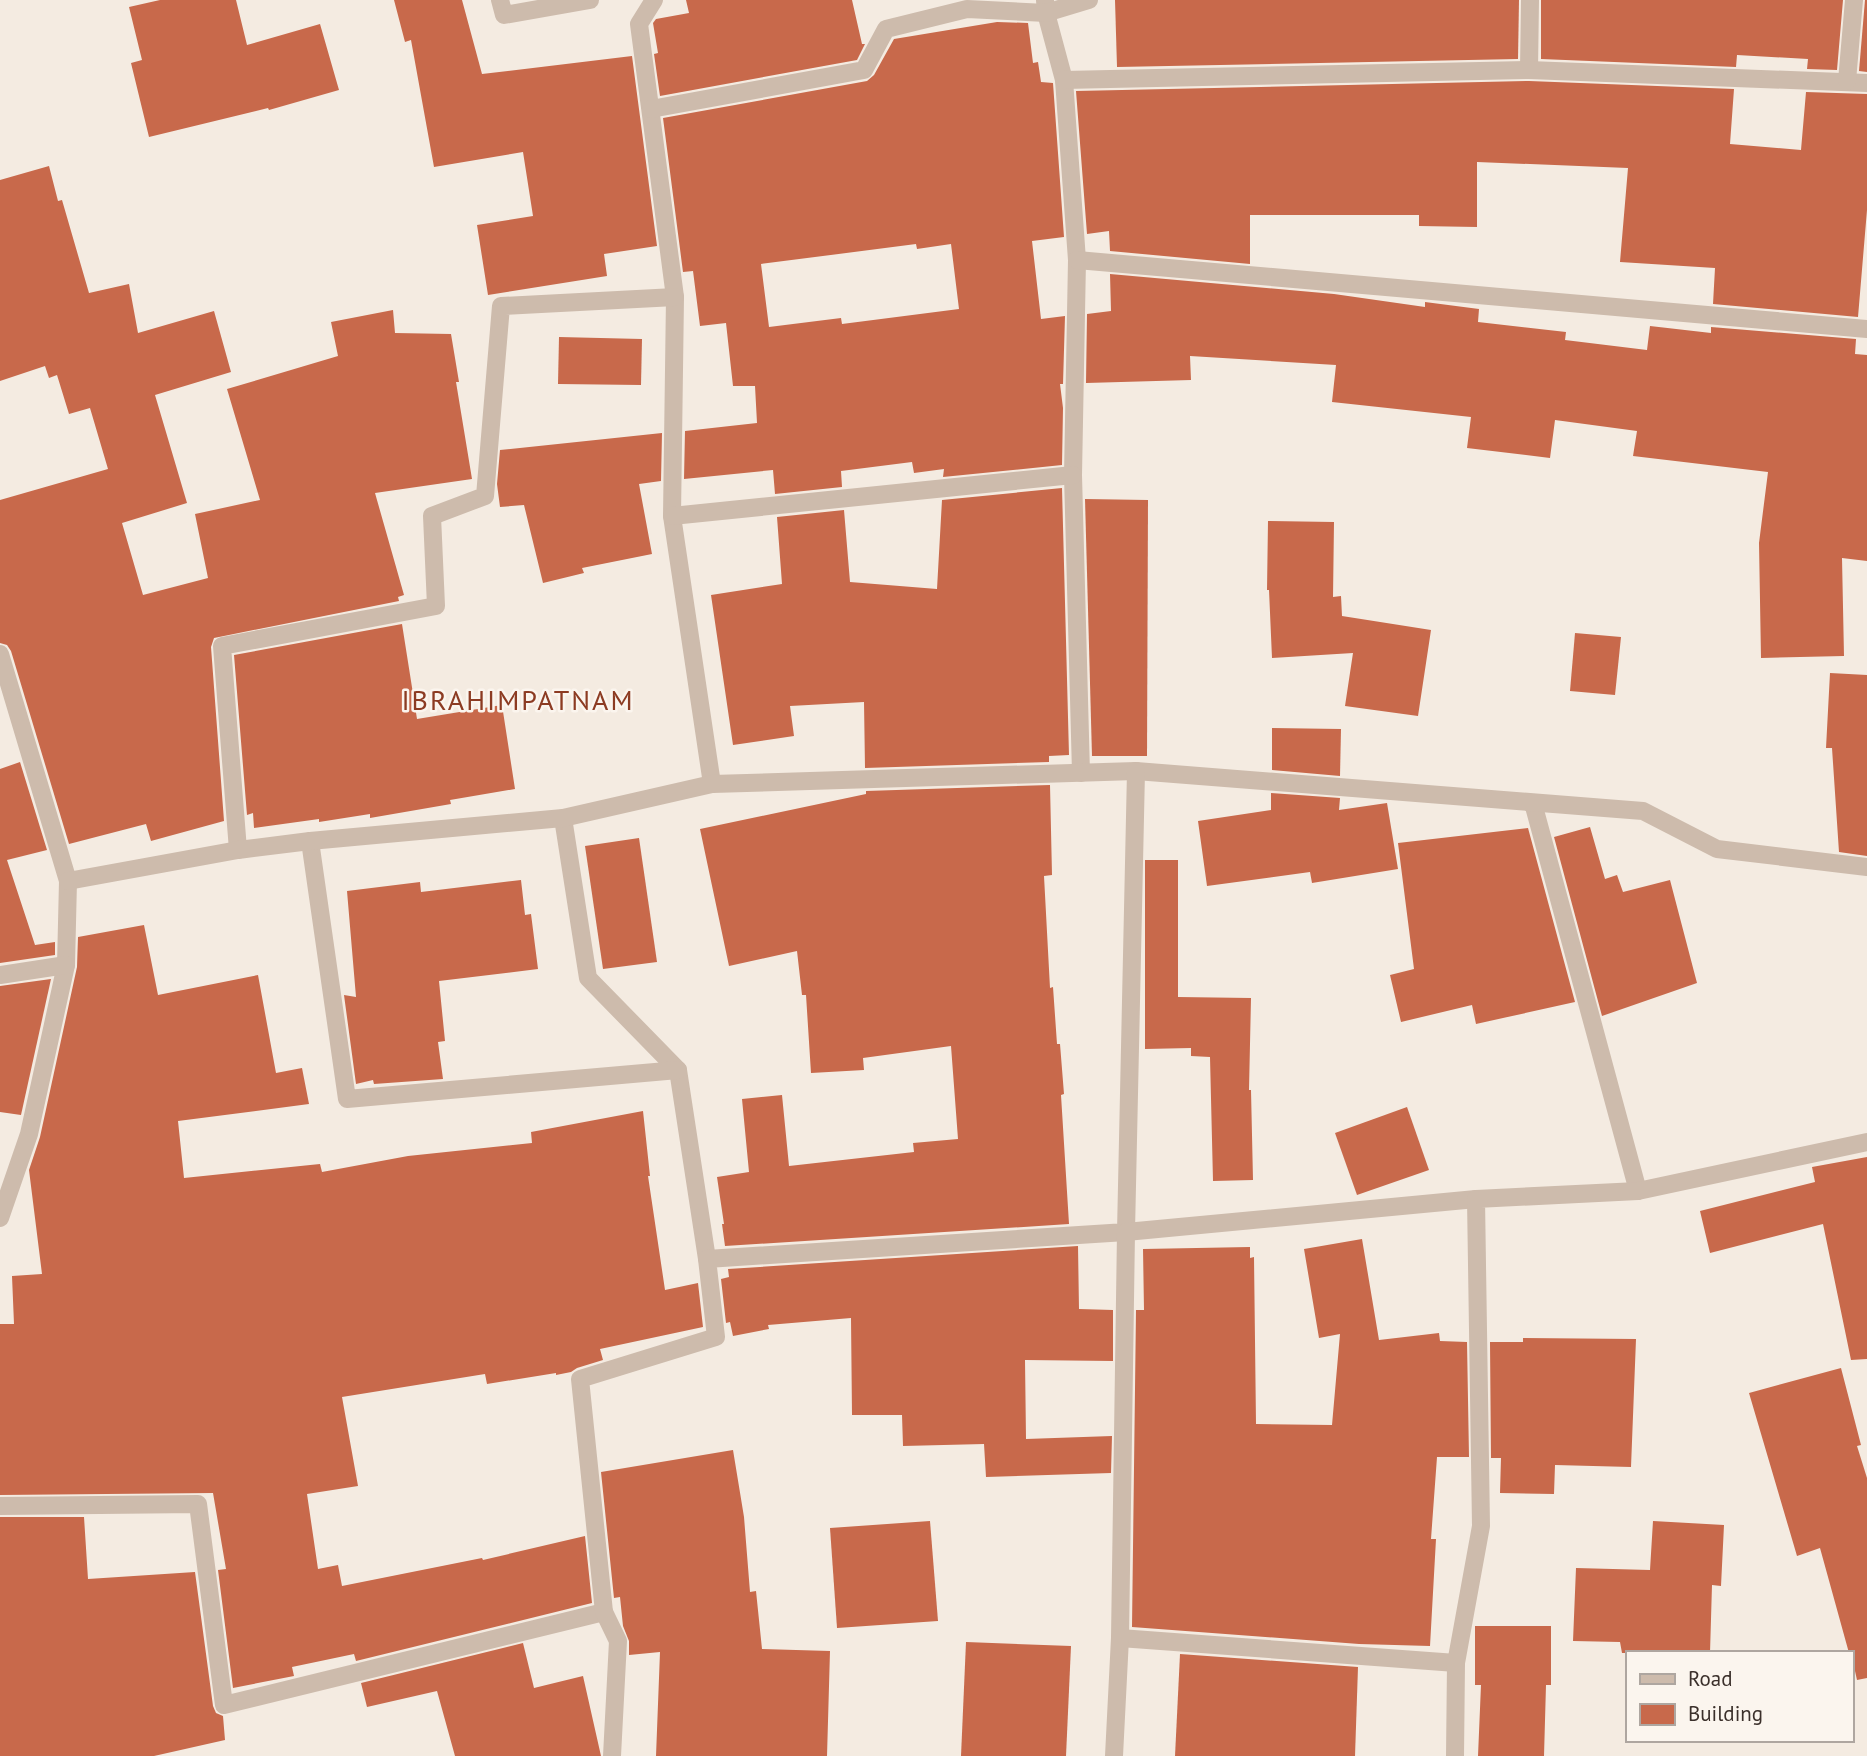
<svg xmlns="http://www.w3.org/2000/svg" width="1867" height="1756" viewBox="0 0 1867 1756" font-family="'PT Sans',sans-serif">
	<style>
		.building { fill: #c8694b; fill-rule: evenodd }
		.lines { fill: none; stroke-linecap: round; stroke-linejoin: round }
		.minor { stroke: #cdbbac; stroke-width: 18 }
		.labels { text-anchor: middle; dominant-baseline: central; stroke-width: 5; stroke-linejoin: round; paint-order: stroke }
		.quarter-label { font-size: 28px; letter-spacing: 2px; fill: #8c3b22; stroke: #fbf5ee }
	</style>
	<rect width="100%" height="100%" fill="#f4ebe1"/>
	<g class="building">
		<polygon points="160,0 236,0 247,45 320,24 339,90 269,110 268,108 149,137 131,63 142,60 129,7"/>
		<polygon points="394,0 462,0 482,74 632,56 657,246 604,254 607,276 488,295 477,225 533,216 523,152 434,167 411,40 405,42"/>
		<polygon points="686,0 852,0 862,44 865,44 857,60 660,96 654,54 658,53 653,23 656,19 689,13"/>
		<polygon points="1115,0 1519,0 1518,59 1117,67"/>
		<polygon points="1541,0 1843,0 1837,70 1807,69 1808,59 1737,55 1736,67 1541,59"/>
		<polygon points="1865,0 1867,0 1867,72 1859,71"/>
		<path d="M997 22 1028 23 1033 63 1038 62 1041 82 1053 83 1064 237 1032 241 1041 319 1065 316 1063 384H1060L1063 408 1062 465 943 477 944 469 914 473 912 462 841 471 842 487 775 494 773 470 684 479 685 431 757 423 755 386H733L726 323 700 326 693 271 683 272 663 118 867 81 874 75 894 39ZM916 244 917 249 951 244 959 309 842 324 841 318 769 327 761 264Z"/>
		<polygon points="1529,81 1734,89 1730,144 1801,150 1806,92 1867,94 1867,210 1858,317 1713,304 1715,268 1620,262 1628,168 1477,162 1477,227 1419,226 1419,215 1250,215 1250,264 1110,251 1109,231 1087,234 1076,91"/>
		<polygon points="49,166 58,201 62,200 89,293 129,284 138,333 214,311 231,372 155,395 187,503 122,523 143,595 208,578 195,514 260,500 227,389 338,356 331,322 393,310 395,333 451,334 459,382 456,382 472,479 375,493 404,595 398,597 399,601 214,638 211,647 224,821 151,841 146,824 69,844 11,651 7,645 0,643 0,500 108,469 90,408 69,414 57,375 49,378 45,366 0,381 0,180"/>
		<polygon points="1110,274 1334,294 1425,307 1425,302 1479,309 1478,322 1566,332 1565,340 1647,350 1650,326 1711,333 1711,327 1856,339 1855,354 1867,355 1867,561 1842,558 1844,656 1761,658 1759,543 1768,472 1633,456 1637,431 1555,420 1550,458 1467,448 1471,417 1332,402 1336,365 1190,356 1191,380 1086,383 1087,314 1111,311"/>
		<polygon points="559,337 642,339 641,385 558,384"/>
		<polygon points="662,433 661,481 639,484 652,554 582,568 584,573 543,583 524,505 500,507 497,484 500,450"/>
		<polygon points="1062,488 1069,755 1049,756 1049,762 865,768 864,702 790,706 794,736 733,745 711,595 782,584 777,517 844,510 850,582 937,589 942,500"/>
		<polygon points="1085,499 1148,500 1147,756 1092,756"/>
		<polygon points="1268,521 1334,522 1333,597 1341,596 1342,616 1431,630 1418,716 1345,706 1353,653 1272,658 1269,590 1267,590"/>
		<polygon points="402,624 417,719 502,705 515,789 450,800 451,804 370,818 370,814 319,822 319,819 254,828 253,813 247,815 234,655"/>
		<polygon points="1575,633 1621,637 1615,695 1570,691"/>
		<polygon points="1830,673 1867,675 1867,856 1839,852 1832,748 1826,748"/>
		<polygon points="1272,728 1341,729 1340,776 1272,770"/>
		<polygon points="20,762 47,850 7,860 35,945 55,942 55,955 0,963 0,769"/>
		<polygon points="1050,785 1052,875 1044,876 1050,988 1053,987 1057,1044 1060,1044 1064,1094 1061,1095 1069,1224 725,1246 722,1224 724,1224 717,1177 749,1172 742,1099 782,1095 789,1166 914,1152 913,1143 958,1139 951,1046 863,1058 864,1070 811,1073 806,995 802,995 797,951 729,966 700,829 866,794 866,791"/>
		<polygon points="1271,793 1340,798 1339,810 1387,803 1398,869 1312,883 1310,872 1207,886 1198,821 1271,810"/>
		<polygon points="1590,827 1605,879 1617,875 1623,892 1670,880 1697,983 1602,1016 1554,837"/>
		<polygon points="1528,828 1575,1002 1476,1024 1472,1005 1401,1022 1390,975 1414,969 1398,843"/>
		<polygon points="639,838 657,962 603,969 585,846"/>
		<polygon points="1145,860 1178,860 1178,997 1251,998 1249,1090 1251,1090 1253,1180 1213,1181 1210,1057 1191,1056 1191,1048 1145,1049"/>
		<polygon points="521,880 525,915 531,914 538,969 439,981 445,1041 438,1042 443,1079 374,1084 373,1080 356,1084 344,995 356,997 347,891 420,882 421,892"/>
		<polygon points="144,925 158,995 258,975 276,1073 302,1068 309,1104 178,1121 184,1178 320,1164 322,1172 408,1156 532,1143 531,1132 643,1111 650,1176 648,1176 665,1290 698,1283 703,1327 600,1349 603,1360 577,1368 571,1372 556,1375 556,1373 487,1384 485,1374 342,1397 358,1486 307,1494 318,1569 338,1565 342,1586 482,1558 483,1560 585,1536 592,1603 356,1661 354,1654 292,1667 294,1676 233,1688 218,1570 226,1569 213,1493 0,1495 0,1324 14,1324 12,1276 42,1274 29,1170 40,1137 77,967 78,937"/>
		<polygon points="51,979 21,1115 0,1112 0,986"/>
		<polygon points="1407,1107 1429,1170 1357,1195 1335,1133"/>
		<polygon points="1867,1157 1867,1359 1851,1360 1823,1224 1710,1253 1700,1211 1815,1182 1812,1167"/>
		<polygon points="1362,1239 1379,1340 1439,1333 1440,1341 1467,1342 1469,1457 1437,1457 1431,1539 1436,1539 1430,1646 1359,1644 1132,1627 1136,1310 1144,1310 1143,1249 1250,1247 1250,1258 1254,1257 1256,1424 1332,1425 1340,1334 1319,1338 1304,1249"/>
		<polygon points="1078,1246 1079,1309 1113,1310 1113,1361 1025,1360 1026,1439 1112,1436 1111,1473 986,1477 984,1444 903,1446 902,1415 852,1415 851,1318 768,1325 769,1329 733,1336 730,1322 726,1323 721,1279 729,1277 728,1269"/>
		<polygon points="1523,1338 1636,1339 1631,1467 1555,1465 1554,1494 1500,1493 1501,1458 1491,1458 1490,1342 1523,1342"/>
		<polygon points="1841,1368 1861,1445 1857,1446 1867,1478 1867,1678 1857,1680 1851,1653 1849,1653 1820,1548 1797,1556 1749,1393"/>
		<polygon points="733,1450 744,1517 750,1592 756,1591 762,1649 830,1651 827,1756 656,1756 660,1652 629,1655 629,1641 623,1626 620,1597 614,1598 601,1472"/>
		<polygon points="0,1517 84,1517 88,1579 195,1572 213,1706 216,1713 223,1716 225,1740 154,1756 0,1756"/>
		<polygon points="930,1521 938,1621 837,1628 830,1528"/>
		<polygon points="1653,1521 1724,1525 1721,1586 1712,1585 1710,1653 1622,1653 1620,1642 1573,1641 1576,1568 1650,1570"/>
		<polygon points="1475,1626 1551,1626 1551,1685 1546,1685 1544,1756 1478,1756 1481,1685 1475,1685"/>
		<polygon points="966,1642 1071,1646 1066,1756 961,1756"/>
		<polygon points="523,1643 534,1688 583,1676 601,1756 455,1756 437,1691 367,1707 361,1683"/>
		<polygon points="1180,1654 1358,1667 1355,1756 1175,1756"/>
	</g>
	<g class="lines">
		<g class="minor">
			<polyline points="500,0 504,15 590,0"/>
			<polyline points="654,0 639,24 675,297 672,516 712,784"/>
			<polyline points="1045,0 1046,13 1064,80 1077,260 1073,475 1081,773"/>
			<polyline points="1529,70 1530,0"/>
			<polyline points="1064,80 1529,70 1867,83"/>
			<polyline points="1847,81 1854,0"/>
			<polyline points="651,109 864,70 886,29 967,9 1046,13 1089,0"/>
			<polyline points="1077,260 1867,329"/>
			<polyline points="672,516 1073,475"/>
			<polyline points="0,654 68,881 66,965 29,1134 0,1218"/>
			<polyline points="1533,803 1638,1191"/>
			<polyline points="563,818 588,978 678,1070 707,1259"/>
			<polyline points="310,841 347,1099 678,1070"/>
			<polyline points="238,850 222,646 436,606 432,516 485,496 501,306 675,297"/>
			<polyline points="68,881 238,850 310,841 563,818 712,784 1136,771 1643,811 1717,849 1867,867"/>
			<polyline points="0,975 66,965"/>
			<polyline points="0,1506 198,1504 224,1705 604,1612"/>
			<polyline points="1120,1638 1456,1663"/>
			<polyline points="612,1756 618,1641 604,1612 580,1379 716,1337 707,1259 1126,1232 1136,771"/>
			<polyline points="1114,1756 1120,1638 1126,1232 1476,1199"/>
			<polyline points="1455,1756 1456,1663 1481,1526 1476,1199 1638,1191 1867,1142"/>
		</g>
	</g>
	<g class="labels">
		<g class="quarter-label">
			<text x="518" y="699">IBRAHIMPATNAM</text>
		</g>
	</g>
	<rect x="1626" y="1651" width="228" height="91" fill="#fbf5ee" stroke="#aea6a0" stroke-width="2"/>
	<rect x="1640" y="1674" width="35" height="10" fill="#cdbbac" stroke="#aea6a0" stroke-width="2"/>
	<text x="1688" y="1686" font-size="21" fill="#3b302b">Road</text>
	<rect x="1640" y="1704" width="35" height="21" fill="#c8694b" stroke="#aea6a0" stroke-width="2"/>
	<text x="1688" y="1721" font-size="21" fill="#3b302b">Building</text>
</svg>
